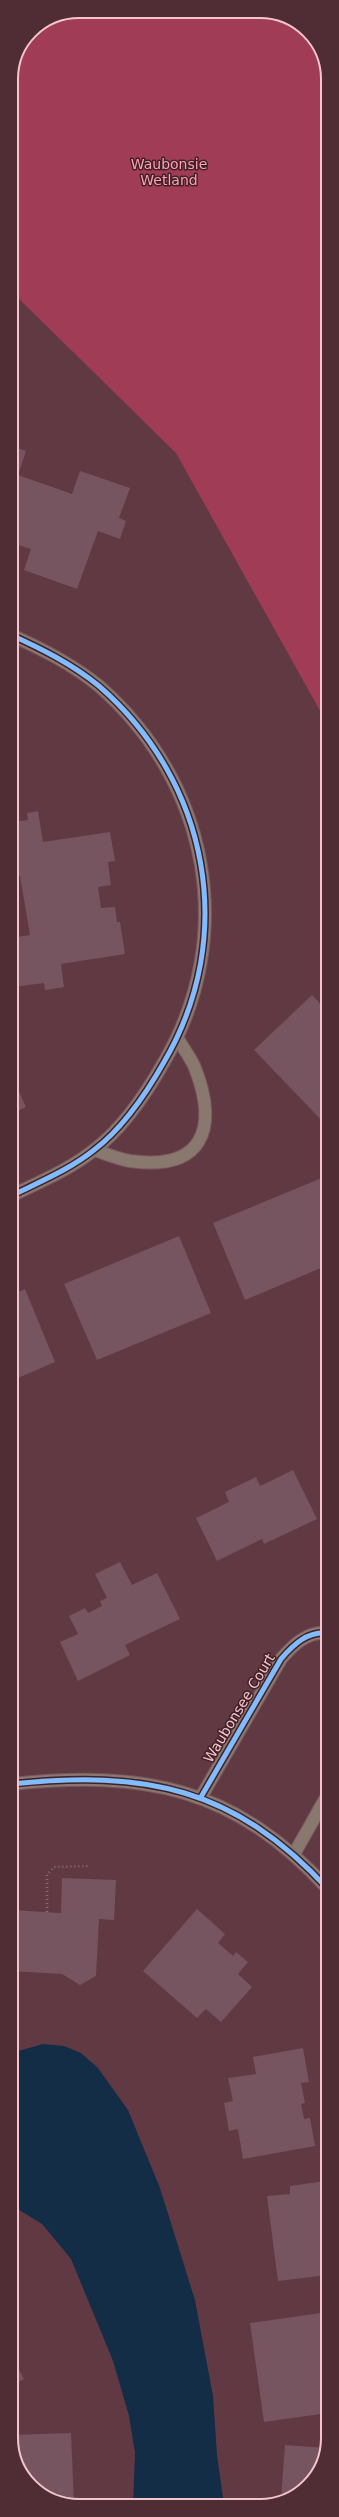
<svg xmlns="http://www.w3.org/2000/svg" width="339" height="2517" viewBox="0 0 339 2517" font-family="'DejaVu Sans',sans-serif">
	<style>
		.green { fill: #a13c57 }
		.water { fill: #142d47 }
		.building { fill: #765460 }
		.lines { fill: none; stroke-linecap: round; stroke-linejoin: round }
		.street-casing { stroke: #7b5860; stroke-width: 14 }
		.path { stroke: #86726e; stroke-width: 2.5; stroke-dasharray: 1 3; stroke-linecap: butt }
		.street { stroke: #89786e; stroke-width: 12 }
		.cycleway-casing { stroke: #422027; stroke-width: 8 }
		.cycleway { stroke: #80bcff; stroke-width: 5 }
		.labels { text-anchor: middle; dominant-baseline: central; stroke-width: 3; stroke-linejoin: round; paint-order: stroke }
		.park-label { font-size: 14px; fill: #fda1b3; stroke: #422027 }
		.street-label { font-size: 14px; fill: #f3c5cc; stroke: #422027 }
		.rim { fill: none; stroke: #f3c5cc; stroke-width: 2 }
	</style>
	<rect width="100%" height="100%" fill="#613943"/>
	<path class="green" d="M278 13 311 34 328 74V725L176 453 11 291V78C18 44 24 36 53 16Z"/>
	<polygon class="water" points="43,2044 64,2046 81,2053 98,2068 128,2110 160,2188 195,2300 213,2396 217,2455 224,2505 133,2504 135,2453 129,2416 113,2361 71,2259 42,2224 11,2205 11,2053"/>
	<g class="building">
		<polygon points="11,446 26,451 18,475 72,494 80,471 130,488 119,518 126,521 120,539 98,531 77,589 24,570 31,549 15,544 11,553"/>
		<polygon points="38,811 43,842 110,832 115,861 108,862 111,885 98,887 101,908 115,907 117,922 120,922 125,954 61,964 64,987 45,990 44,983 13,987 11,971 11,938 30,935 20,876 11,877 11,844 16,843 12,822 28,820 27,813"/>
		<polygon points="312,995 328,1012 328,1127 254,1050"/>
		<polygon points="11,1019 19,1037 11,1040"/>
		<polygon points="11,1074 26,1107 11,1114"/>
		<polygon points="324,1177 328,1185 328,1265 245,1300 213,1223"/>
		<polygon points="179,1236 211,1313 97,1360 64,1284"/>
		<polygon points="25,1289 55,1362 11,1381 11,1295"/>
		<polygon points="293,1470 317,1519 264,1544 262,1539 217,1561 196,1518 229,1502 225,1492 256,1477 260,1486"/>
		<polygon points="120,1562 132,1585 157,1573 180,1619 125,1645 130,1655 78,1681 60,1642 78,1634 69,1616 85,1608 88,1613 102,1606 100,1601 107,1598 95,1574"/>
		<polygon points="62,1878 116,1880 114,1920 99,1919 96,1976 80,1985 62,1974 11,1971 11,1910 61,1913"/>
		<polygon points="197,1909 225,1934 218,1943 233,1956 236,1952 248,1962 238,1974 252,1987 221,2022 206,2009 197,2018 143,1971"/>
		<polygon points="303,2048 309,2082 301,2083 305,2103 301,2104 304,2119 310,2118 315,2146 243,2159 238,2129 229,2131 224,2103 233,2101 228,2078 256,2074 253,2057"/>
		<polygon points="325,2181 328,2237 322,2238 324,2251 328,2251 328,2275 278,2281 267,2196 290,2194 290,2186"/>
		<polygon points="328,2312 328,2337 323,2338 328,2366 328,2413 264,2422 250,2323"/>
		<polygon points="11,2356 24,2379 11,2386"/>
		<polygon points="71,2433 74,2504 61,2504 28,2483 11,2443 11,2435"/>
		<polygon points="285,2445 326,2448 323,2464 308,2486 281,2499"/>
	</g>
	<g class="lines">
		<defs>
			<g id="street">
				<path d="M11 635C42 649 72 664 99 686 209 782 238 936 164 1062 146 1094 123 1128 94 1150 69 1170 39 1182 11 1196"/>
				<path d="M95 1150C106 1154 118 1159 130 1161 202 1171 219 1130 195 1068 191 1058 183 1048 178 1039"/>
				<path d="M11 1784C145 1770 234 1787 328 1889"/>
				<path d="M201 1797 281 1659C293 1645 307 1631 328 1633"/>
				<polyline points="294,1854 328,1794"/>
			</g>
		</defs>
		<use href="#street" class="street-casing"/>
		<polyline class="path" points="47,1912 47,1875 54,1867 90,1866"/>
		<use href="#street" class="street"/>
		<defs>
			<g id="cycleway">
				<path d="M11 635C42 649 72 664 99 686 209 782 238 936 164 1062 146 1094 123 1128 94 1150 69 1170 39 1182 11 1196"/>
				<path d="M11 1784C145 1770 234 1787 328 1889"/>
				<path d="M201 1797 281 1659C293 1645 307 1631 328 1633"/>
			</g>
		</defs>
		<use href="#cycleway" class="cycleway-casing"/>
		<use href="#cycleway" class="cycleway"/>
	</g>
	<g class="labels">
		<g class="park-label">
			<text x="169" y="164">Waubonsie<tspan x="169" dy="16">Wetland</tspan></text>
		</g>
		<g class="street-label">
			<text transform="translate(239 1708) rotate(-59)">Waubonsee Court</text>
		</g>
	</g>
	<path d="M0 0H339V2517H0ZM79 18H260A61 61 0 0 1 321 79V2438A61 61 0 0 1 260 2499H79A61 61 0 0 1 18 2438V79A61 61 0 0 1 79 18Z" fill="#502d34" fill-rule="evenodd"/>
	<path class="rim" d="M79 18H260A61 61 0 0 1 321 79V2438A61 61 0 0 1 260 2499H79A61 61 0 0 1 18 2438V79A61 61 0 0 1 79 18Z"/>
</svg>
